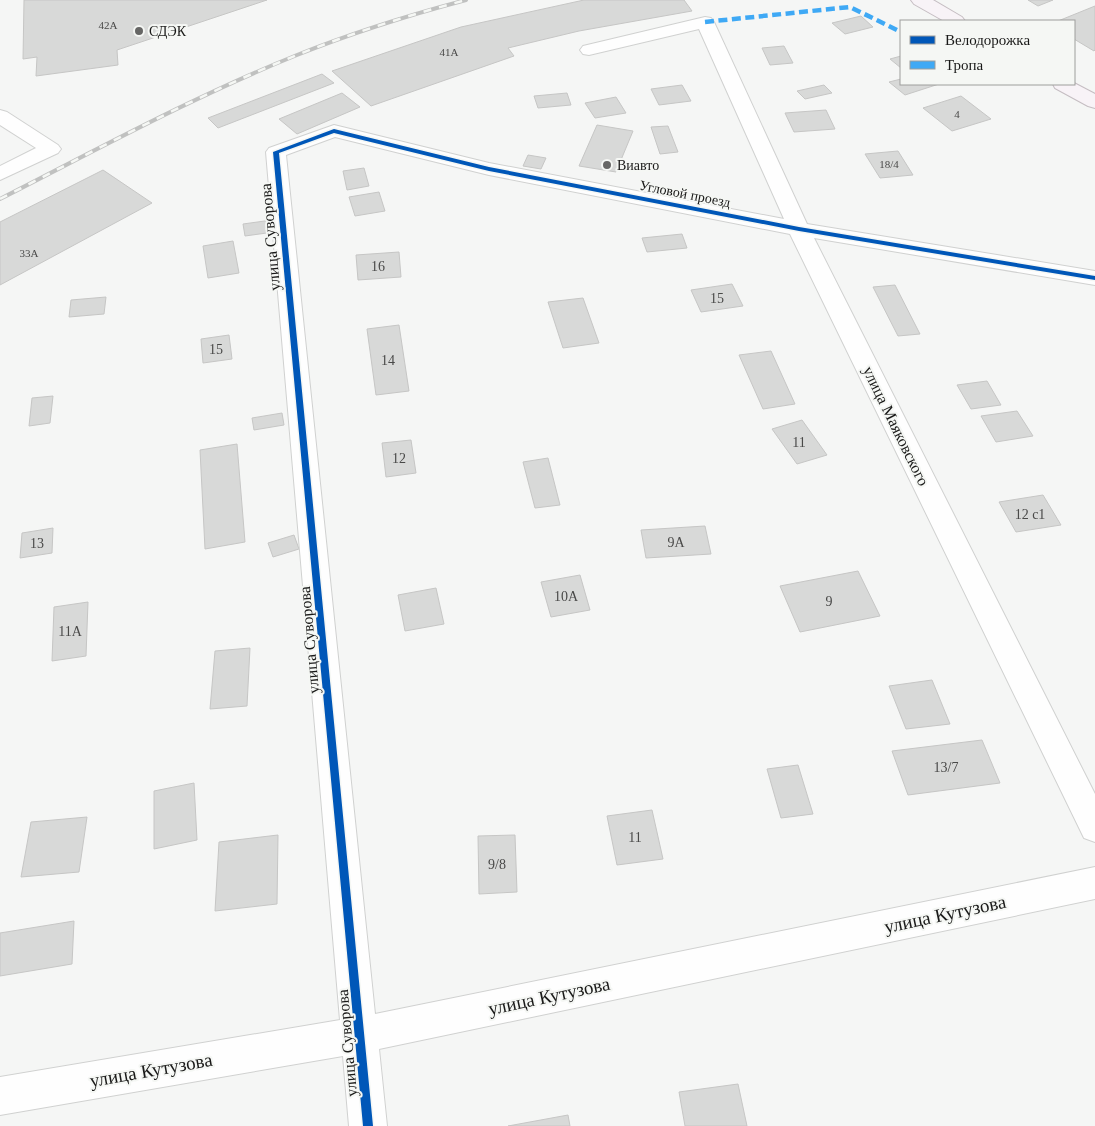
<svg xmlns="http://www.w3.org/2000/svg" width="1095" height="1126" viewBox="0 0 1095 1126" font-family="Georgia,serif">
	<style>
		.building { fill: #d8d9d8; stroke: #c6c6c5 }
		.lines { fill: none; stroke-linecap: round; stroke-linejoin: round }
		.minor-casing { stroke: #d0d1d0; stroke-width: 2 }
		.major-casing { stroke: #c5bdc2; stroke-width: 2 }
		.minor { fill: #fefefe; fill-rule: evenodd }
		.major { fill: #f8f3f7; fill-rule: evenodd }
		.rail-casing { stroke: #c0c1c0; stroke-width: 4 }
		.rail { stroke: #f5f7f4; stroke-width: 2.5; stroke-dasharray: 8; stroke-linecap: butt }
		.quiet { stroke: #3fa9f5; stroke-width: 4.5; stroke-dasharray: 9 4.5; stroke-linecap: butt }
		.cycleway-casing { stroke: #f5f7f4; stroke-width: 3 }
		.cycleway { fill: #0057b8; fill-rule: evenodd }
		.poi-dot { fill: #666665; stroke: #f5f7f4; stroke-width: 2 }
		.labels { text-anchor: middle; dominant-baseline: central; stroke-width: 4; stroke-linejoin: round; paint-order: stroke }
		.far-number-label { font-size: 11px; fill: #494948 }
		.far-poi-label { font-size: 14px; fill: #191918; stroke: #f5f7f4; text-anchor: start }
		.far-street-label { font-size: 14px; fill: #191918; stroke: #f5f7f4 }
		.number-label { font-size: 14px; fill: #494948 }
		.street-label { font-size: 16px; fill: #191918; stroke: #f5f7f4 }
		.near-street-label { font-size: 19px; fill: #191918; stroke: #f5f7f4 }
	</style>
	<rect width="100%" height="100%" fill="#f5f6f5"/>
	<g class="building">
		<polygon points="24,0 267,0 117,50 118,65 36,76 37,57 23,59"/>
		<polygon points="584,0 684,0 692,11 579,31 508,48 514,56 371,106 332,71 461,27"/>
		<polygon points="1028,0 1053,0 1038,6"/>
		<polygon points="1095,6 1095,50 1094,51 1074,39 1074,21 1058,21"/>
		<polygon points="861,16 873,27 845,34 832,23"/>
		<polygon points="784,46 793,63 770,65 762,48"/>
		<polygon points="901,56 901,68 890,59"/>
		<polygon points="322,74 334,83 218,128 208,118"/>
		<polygon points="901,79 901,84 939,84 905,95 889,82"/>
		<polygon points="682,85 691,101 659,105 651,89"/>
		<polygon points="824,85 832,93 805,99 797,91"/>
		<polygon points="342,93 360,107 297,134 279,119"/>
		<polygon points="567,93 571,105 538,108 534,96"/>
		<polygon points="961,96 991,119 952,131 923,108"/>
		<polygon points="616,97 626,113 595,118 585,103"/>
		<polygon points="826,110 835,129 794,132 785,113"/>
		<polygon points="597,125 633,131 616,172 579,166"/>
		<polygon points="668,126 678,152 660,154 651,127"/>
		<polygon points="898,151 913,175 880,178 865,154"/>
		<polygon points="528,155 546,158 541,169 523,166"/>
		<polygon points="364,168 369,186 347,190 343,171"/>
		<polygon points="103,170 152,203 0,285 0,222"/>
		<polygon points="379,192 385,211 355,216 349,197"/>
		<polygon points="272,220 274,232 245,236 243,224"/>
		<polygon points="682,234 687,248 647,252 642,238"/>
		<polygon points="233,241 239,273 208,278 203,246"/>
		<polygon points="399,252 401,277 358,280 356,255"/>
		<polygon points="732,284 743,306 701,312 691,290"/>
		<polygon points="895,285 920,334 898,336 873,287"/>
		<polygon points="106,297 104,314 69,317 71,300"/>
		<polygon points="583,298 599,343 563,348 548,302"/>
		<polygon points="399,325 409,391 376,395 367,329"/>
		<polygon points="229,335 232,359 203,363 201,339"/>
		<polygon points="771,351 795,404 763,409 739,355"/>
		<polygon points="987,381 1001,405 971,409 957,385"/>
		<polygon points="53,396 50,423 29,426 32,398"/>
		<polygon points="1017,411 1033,436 996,442 981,416"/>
		<polygon points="282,413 284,425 254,430 252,418"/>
		<polygon points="802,420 827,455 797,464 772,429"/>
		<polygon points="411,440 416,473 386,477 382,443"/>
		<polygon points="237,444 245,542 205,549 200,450"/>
		<polygon points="548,458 560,505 535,508 523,462"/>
		<polygon points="1043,495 1061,525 1016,532 999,502"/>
		<polygon points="705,526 711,554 646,558 641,530"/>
		<polygon points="53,528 52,553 20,558 22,533"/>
		<polygon points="294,535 299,549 273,557 268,543"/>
		<polygon points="858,571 880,616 800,632 780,586"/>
		<polygon points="580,575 590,610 551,617 541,582"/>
		<polygon points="436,588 444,624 405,631 398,595"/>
		<polygon points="88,602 86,656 52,661 54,607"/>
		<polygon points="250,648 247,706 210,709 215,651"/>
		<polygon points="932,680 950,724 906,729 889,686"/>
		<polygon points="982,740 1000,783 908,795 892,751"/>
		<polygon points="798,765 813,814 781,818 767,769"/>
		<polygon points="194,783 197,840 154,849 154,791"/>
		<polygon points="652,810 663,859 617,865 607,816"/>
		<polygon points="87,817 79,872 21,877 31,822"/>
		<polygon points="278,835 277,904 215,911 219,842"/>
		<polygon points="515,835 517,892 479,894 478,836"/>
		<polygon points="74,921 72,964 0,976 0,933"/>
		<polygon points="738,1084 747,1126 685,1126 679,1092"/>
		<polygon points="568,1115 570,1126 508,1126"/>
	</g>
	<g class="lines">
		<defs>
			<g id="minor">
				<polygon points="705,17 711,18 714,22 807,224 1095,271 1095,285 814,238 1095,794 1095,842 1084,838 790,234 489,175 335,137 286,155 375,1014 1095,867 1095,899 379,1049 387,1126 349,1126 343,1056 0,1115 0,1077 340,1020 266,152 269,148 334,125 489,163 784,219 699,29 589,55 583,54 580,50 583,46"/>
				<polygon points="0,110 7,112 58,145 61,149 58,153 0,180 0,166 36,148 0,125"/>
			</g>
			<g id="major">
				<polygon points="911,0 933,0 962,17 965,21 944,21 914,4"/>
				<polygon points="1074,83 1095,94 1095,108 1088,106 1055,88 1053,84"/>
			</g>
		</defs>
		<use href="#minor" class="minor-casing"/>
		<use href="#major" class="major-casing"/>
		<use href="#minor" class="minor"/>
		<use href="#major" class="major"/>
		<defs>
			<path id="rail" d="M0 199C98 149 195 96 297 55 352 33 409 15 466 0"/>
		</defs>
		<use href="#rail" class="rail-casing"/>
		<use href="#rail" class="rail"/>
		<polyline class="quiet" points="705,22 850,7 901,32"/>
		<defs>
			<polygon id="cycleway" points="334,129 489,167 799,227 1095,276 1095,280 799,231 489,171 334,133 279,153 373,1126 363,1126 273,152"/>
		</defs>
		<use href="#cycleway" class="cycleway-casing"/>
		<use href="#cycleway" class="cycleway"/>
	</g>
	<g class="poi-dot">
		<circle cx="139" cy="31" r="5"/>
		<circle cx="607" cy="165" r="5"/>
	</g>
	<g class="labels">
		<g class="far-number-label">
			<text x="108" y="25">42А</text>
			<text x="449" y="52">41А</text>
			<text x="957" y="114">4</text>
			<text x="889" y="164">18/4</text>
			<text x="29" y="253">33А</text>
		</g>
		<g class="far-poi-label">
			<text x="149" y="31">СДЭК</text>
			<text x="617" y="165">Виавто</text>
		</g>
		<g class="far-street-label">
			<text transform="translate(685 194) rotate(11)">Угловой проезд</text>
		</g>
		<g class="number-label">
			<text x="378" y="266">16</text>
			<text x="717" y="298">15</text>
			<text x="216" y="349">15</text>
			<text x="388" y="360">14</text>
			<text x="799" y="442">11</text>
			<text x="399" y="458">12</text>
			<text x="1030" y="514">12 с1</text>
			<text x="676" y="542">9А</text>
			<text x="37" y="543">13</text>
			<text x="566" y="596">10А</text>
			<text x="829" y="601">9</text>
			<text x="70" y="631">11А</text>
			<text x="946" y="767">13/7</text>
			<text x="635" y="837">11</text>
			<text x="497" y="864">9/8</text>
		</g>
		<g class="street-label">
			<text transform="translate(270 237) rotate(-95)">улица Суворова</text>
			<text transform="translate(896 426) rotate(64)">улица Маяковского</text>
			<text transform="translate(309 640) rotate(-95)">улица Суворова</text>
			<text transform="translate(347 1043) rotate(-95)">улица Суворова</text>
		</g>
		<g class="near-street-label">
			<text transform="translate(945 914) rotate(-12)">улица Кутузова</text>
			<text transform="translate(549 996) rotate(-12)">улица Кутузова</text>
			<text transform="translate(151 1070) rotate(-10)">улица Кутузова</text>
		</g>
	</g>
	<rect x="900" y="20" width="175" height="65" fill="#f5f7f4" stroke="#9d9e9c"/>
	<rect x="910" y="36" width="25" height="8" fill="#0057b8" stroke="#9d9e9c"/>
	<text x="945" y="45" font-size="15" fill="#191918">Велодорожка</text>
	<rect x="910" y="61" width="25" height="8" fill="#3fa9f5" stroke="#9d9e9c"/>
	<text x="945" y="70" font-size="15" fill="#191918">Тропа</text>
</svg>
